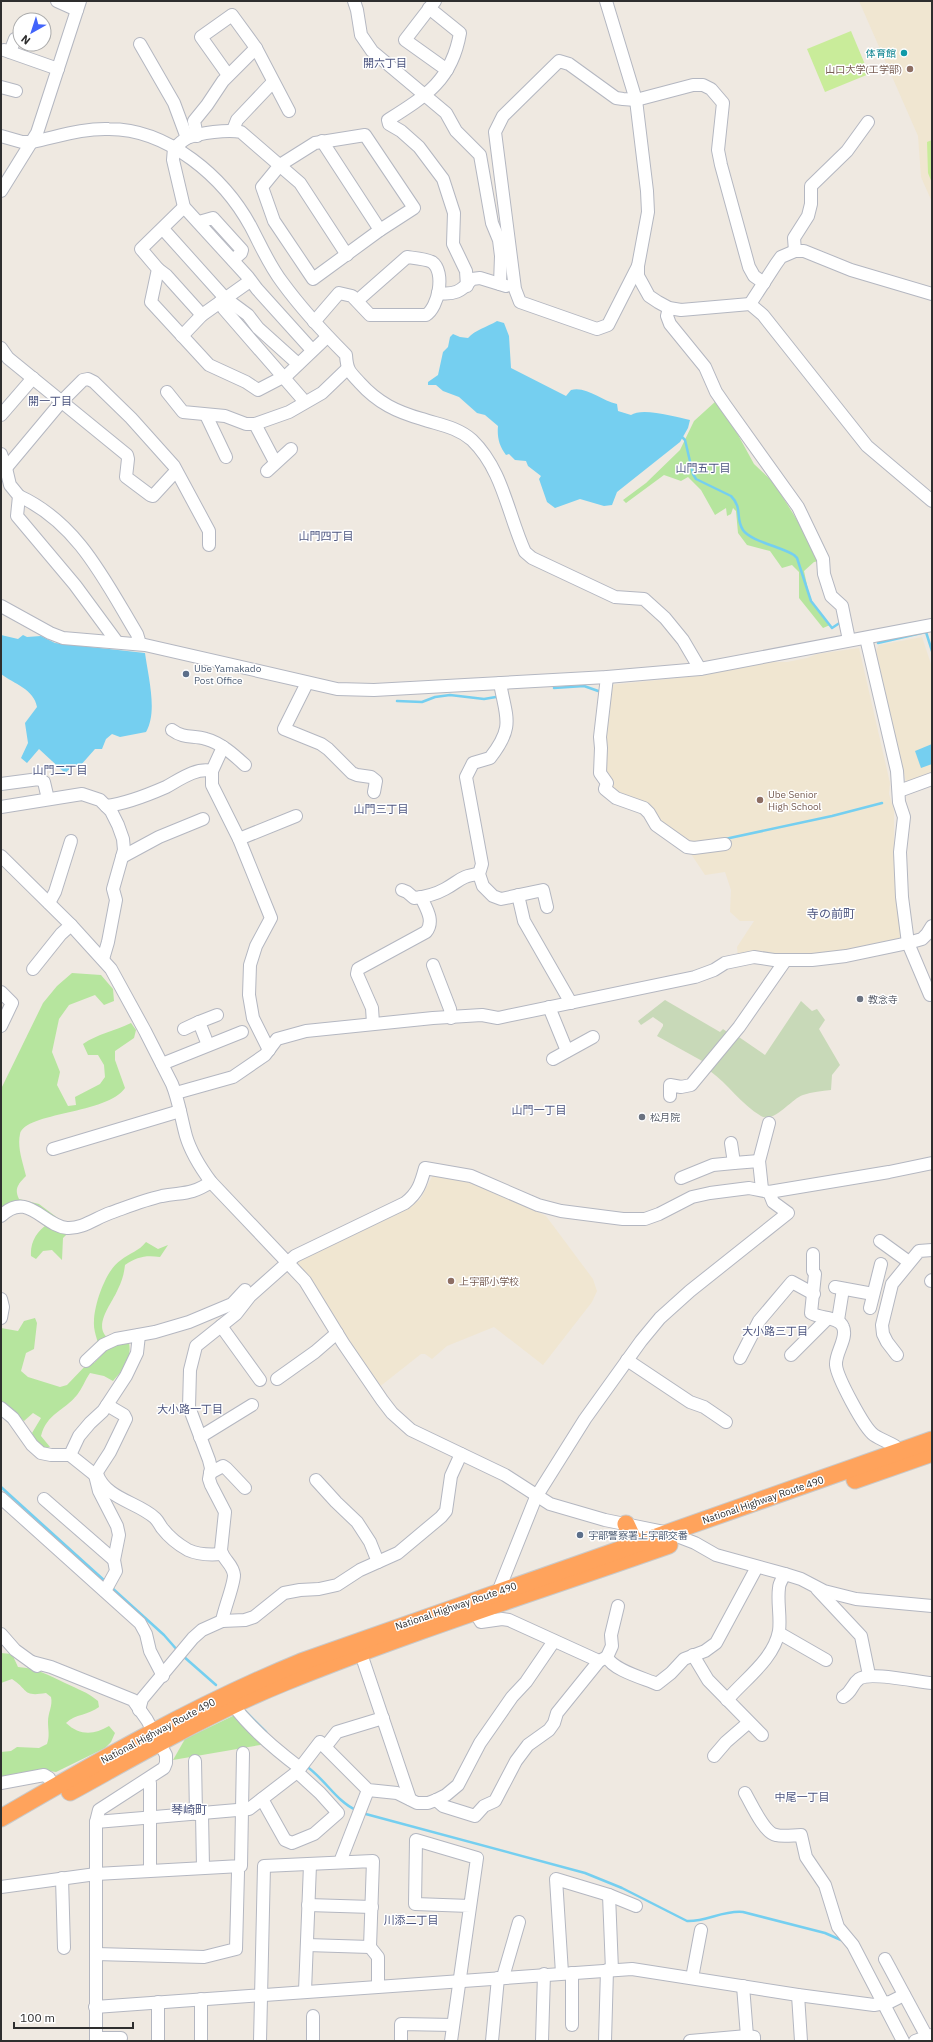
<svg xmlns="http://www.w3.org/2000/svg" width="933" height="2042" viewBox="0 0 933 2042" font-family="'IBM Plex Sans','Noto Sans JP',sans-serif">
	<style>
		.education { fill: #f0e6d1 }
		.green { fill: #b6e59e }
		.cemetery { fill: #c8d9b8 }
		.pitch { fill: #c9ec9a }
		.water { fill: #75cff0 }
		.lines { fill: none; stroke-linecap: round; stroke-linejoin: round }
		.stream { stroke: #75cff0; stroke-width: 2.5 }
		.minor-casing { stroke: #b4b7c1; stroke-width: 14 }
		.highway-casing { stroke: #c9c9c9; stroke-width: 19 }
		.minor { stroke: #fff; stroke-width: 12 }
		.highway { stroke: #ffa35c; stroke-width: 17 }
		.culture-dot { fill: #0f9aa8; stroke: #fff; stroke-width: 1.5 }
		.education-dot { fill: #8d6e63; stroke: #fff; stroke-width: 1.5 }
		.service-dot { fill: #5c6f8a; stroke: #fff; stroke-width: 1.5 }
		.worship-dot { fill: #6b7280; stroke: #fff; stroke-width: 1.5 }
		.labels { text-anchor: middle; dominant-baseline: central; stroke-width: 3; stroke-linejoin: round; paint-order: stroke }
		.culture-label { font-size: 10px; fill: #0d838f; stroke: #fff; text-anchor: end }
		.education-label { font-size: 10px; fill: #785e54; stroke: #fff; text-anchor: start }
		.service-label { font-size: 10px; fill: #4e5e75; stroke: #fff; text-anchor: start }
		.worship-label { font-size: 10px; fill: #5b616d; stroke: #fff; text-anchor: start }
		.street-label { font-size: 10px; fill: #2e2e2e; stroke: #fff }
		.neighbourhood-label { font-size: 11px; fill: #4d5680; stroke: #fff }
		.quarter-label { font-size: 12px; fill: #4d5680; stroke: #fff }
	</style>
	<rect width="100%" height="100%" fill="#efe9e1"/>
	<g class="education">
		<polygon points="859,1 932,1 932,202 921,177 918,136"/>
		<polygon points="922,637 932,667 932,773 906,782 876,651 879,645"/>
		<polygon points="859,648 890,783 889,794 894,810 894,856 902,939 814,957 738,957 737,947 754,921 740,921 730,912 731,890 725,872 705,875 691,854 690,846 608,790 603,774 609,685 687,677 771,662 787,662 807,658 817,654"/>
		<polygon points="434,1173 488,1187 546,1216 593,1279 597,1291 592,1302 543,1365 494,1327 447,1346 432,1359 425,1354 421,1354 378,1388 296,1266 297,1260 420,1200"/>
	</g>
	<g class="green">
		<polygon points="716,401 731,422 754,464 774,483 802,528 819,561 814,562 804,571 810,599 830,625 823,628 799,598 799,572 792,565 782,568 770,551 747,545 738,533 736,511 733,508 731,514 727,516 726,508 715,515 701,490 688,477 681,481 664,475 626,503 623,500 646,483 680,450 694,421"/>
		<path d="M72 973 101 975 113 989 114 1001 104 1005 95 995 69 1005 59 1019 52 1052 60 1072 57 1085 68 1106 76 1105 75 1097 100 1084 105 1077 104 1065 98 1055H88L83 1044C97 1034 115 1031 131 1023L136 1030 134 1038 115 1051V1060L125 1088C108 1114 25 1112 20 1134 17 1148 23 1163 26 1176 18 1184 14 1189 19 1199L39 1204 59 1219 69 1223V1232L63 1238 62 1260 52 1250 43 1251 36 1259 31 1256C30 1242 37 1231 48 1224L45 1214 1 1211V1089L43 1003 57 986Z"/>
		<path d="M146 1242 158 1249 168 1245 160 1257C145 1255 137 1257 125 1265 124 1274 122 1281 118 1289 113 1302 92 1326 108 1338 113 1341 123 1342 129 1343 132 1360 124 1369 113 1381L104 1376 90 1373C85 1380 82 1389 77 1395 64 1411 47 1413 41 1436L50 1447 44 1449 37 1443 32 1433 41 1418 33 1413 24 1421 14 1412 1 1404V1328L18 1331 24 1321 35 1318 37 1323 34 1349 26 1353 21 1371 28 1377 60 1387 67 1385 90 1361 94 1363 102 1355C99 1344 93 1332 94 1321 94 1305 106 1269 121 1260 130 1253 139 1251 146 1242Z"/>
		<path d="M1 1653 12 1654 18 1667C37 1668 48 1675 65 1683 79 1690 86 1691 98 1701L99 1707C89 1715 75 1714 66 1723 80 1736 94 1735 109 1726L115 1733 111 1742 105 1748 56 1772 49 1771 1 1780V1752L11 1751 17 1747 39 1748 47 1744C50 1736 48 1730 48 1722 48 1712 53 1706 51 1697L46 1693C22 1697 29 1690 12 1679L1 1683Z"/>
		<polygon points="237,1714 266,1744 173,1760 185,1739"/>
	</g>
	<g class="cemetery">
		<polygon points="665,1000 720,1032 723,1029 730,1034 704,1062 657,1036 663,1026 663,1024 653,1017 641,1025 638,1021"/>
		<path d="M801 1001 812 1011 817 1009 825 1020 819 1029 840 1065 832 1075 831 1090C822 1091 812 1092 803 1095 791 1099 774 1124 761 1116 741 1104 728 1084 710 1071L736 1035 765 1055Z"/>
	</g>
	<g class="pitch">
		<polygon points="851,31 869,74 825,92 807,49"/>
		<polygon points="932,140 932,183 928,173 927,142"/>
	</g>
	<g class="water">
		<path d="M497 321 504 323 509 336 511 368 566 396 571 390C587 386 601 401 617 404L618 411 631 415C642 407 676 417 690 420L688 428 680 442 617 492 612 505 604 506 580 499 555 508 547 502 539 479 541 476 528 466 526 461 515 460 509 454 506 455C499 446 497 437 498 426L485 415 477 413 459 397 443 391 436 385H428V382L438 375 443 352 448 347 450 337 453 334 460 337 468 338C475 330 487 327 497 321Z"/>
		<path d="M1 635 18 639 23 635 27 637 41 636 55 643 145 653C148 676 158 712 146 732L120 737 112 734 106 739 102 749H95L80 766 72 767 65 773 39 749 27 763 21 758 28 743 25 723 37 707C34 689 14 684 1 674Z"/>
		<polygon points="932,744 932,764 921,768 915,751"/>
	</g>
	<g class="lines">
		<g class="stream">
			<path d="M681 436 685 440 693 474 696 479 731 496C743 508 735 518 743 530 750 541 782 547 794 555L797 558 811 601 832 628 841 622"/>
			<polyline points="878,643 926,632 932,651"/>
			<polyline points="554,688 584,686 601,692"/>
			<polyline points="397,701 422,702 435,697 450,695 484,699 496,697"/>
			<polyline points="725,839 832,816 882,803"/>
			<polyline points="1,1487 106,1582"/>
			<polyline points="111,1587 164,1635 178,1651"/>
			<polyline points="183,1656 216,1685"/>
			<polyline points="245,1711 266,1732"/>
			<path d="M306 1766C324 1778 337 1802 356 1810"/>
			<path d="M362 1813 585 1873 622 1888 687 1921C706 1922 723 1910 743 1912L825 1933 841 1940"/>
		</g>
		<defs>
			<g id="minor">
				<polyline points="57,1 77,10"/>
				<polyline points="354,1 357,10 361,35 372,51 446,113 456,131 480,155 492,223 499,240 501,256 500,284"/>
				<polyline points="435,1 405,40 447,70"/>
				<polyline points="606,1 636,100 647,191 648,212 638,266 638,276 643,285 649,296 658,302 669,308 681,310 750,304 763,315 867,446 932,501"/>
				<path d="M429 8 460 33C452 80 426 96 388 120L389 124 401 131 419 147 443 179 454 213 453 244 466 271 467 286"/>
				<polyline points="140,44 174,103 187,138"/>
				<polyline points="4,50 58,69"/>
				<polyline points="10,52 15,39"/>
				<polyline points="228,75 201,37 232,15 256,48 289,111"/>
				<polyline points="1,87 16,91"/>
				<polyline points="233,130 237,120 273,82"/>
				<polygon points="365,135 414,208 380,230 313,279 274,221 262,187 280,165 315,143"/>
				<path d="M1 136 22 142H32C57 137 83 128 109 129 168 129 224 177 251 227 261 246 269 265 282 282 301 308 323 332 346 355 347 371 350 372 360 383 378 403 397 412 422 419 440 425 457 427 472 440 503 470 508 515 525 552L532 558 615 597 644 599 665 618 683 640 700 669"/>
				<polyline points="197,136 194,121 207,105 223,81 256,48"/>
				<polyline points="322,141 380,230"/>
				<polyline points="174,148 173,160 184,207 248,277 257,289 312,350"/>
				<path d="M174 148C178 145 182 141 187 138 199 133 228 129 241 132L300 183 347 255"/>
				<polyline points="1,191 37,133 80,1"/>
				<polyline points="184,207 141,249 158,269 151,302 209,365 246,382 258,390 283,377"/>
				<polyline points="199,222 213,218 242,250 241,253 233,260"/>
				<polyline points="163,229 225,298 248,315 258,328 298,364"/>
				<polyline points="795,251 794,238 808,216 811,204 811,186 847,151 868,122"/>
				<polyline points="638,266 608,325 597,329 520,302 515,289 495,132 503,116 559,61 569,64 616,98 623,99 636,100 693,85 703,85 711,89 723,103 718,150 721,165 749,267 754,276 764,283"/>
				<polyline points="158,269 166,275 202,315"/>
				<path d="M438 293C454 295 461 292 472 279L480 278 506 286"/>
				<polyline points="220,302 224,309 305,402"/>
				<polyline points="750,304 776,264 781,257 795,251 804,251 851,270 932,294"/>
				<polyline points="669,308 667,316 670,324 705,367 716,392 725,405 798,507 823,559 824,574 831,596 842,606 849,640"/>
				<path d="M314 322 339 293 352 296 370 315H426C438 308 446 272 432 262 426 259 414 258 407 257L357 301"/>
				<polyline points="182,336 202,315 250,281"/>
				<polyline points="1,348 8,358 127,455 128,459 126,477 150,495 153,496 176,471"/>
				<polyline points="284,378 327,337"/>
				<polyline points="167,392 183,412 225,416 246,424 255,424 289,412 322,393 347,369"/>
				<polyline points="1,415 33,378"/>
				<polyline points="206,415 226,457"/>
				<polyline points="255,424 275,462"/>
				<polyline points="1,454 6,468 10,485 19,496 17,516 75,585 117,642"/>
				<polyline points="6,468 62,401 83,380 88,379 94,382 131,418 174,466 209,531 209,545"/>
				<polyline points="267,471 291,449"/>
				<path d="M19 496C78 523 105 581 137 634L140 644"/>
				<polyline points="1,606 50,633 63,638 145,645 337,689 374,690 607,677 700,669 932,625"/>
				<polyline points="866,638 897,771 899,802 904,817 900,852 902,897 908,943 930,995 932,994"/>
				<polyline points="607,677 600,737 601,748 600,773 607,783 605,789 616,798 644,808 649,813 656,825 687,847 694,848 725,844"/>
				<polyline points="307,683 284,729 321,744 328,749 352,773 357,775 371,777 376,781 374,792"/>
				<path d="M500 683C506 718 515 726 490 758L473 763 466 777 482 864 479 874 483 886 493 896 501 899 543 890 547 907"/>
				<path d="M172 730C184 739 193 735 206 739 221 743 234 755 245 765"/>
				<polyline points="223,747 212,771 212,785 239,839 271,918 256,946 250,965 249,995 253,1018 269,1050"/>
				<polyline points="1,784 39,779 44,782 48,799"/>
				<polyline points="899,791 932,779"/>
				<path d="M106 806C124 804 150 794 166 787 179 780 196 767 212 771"/>
				<polyline points="1,807 82,794 100,800 111,811 118,825 123,839 124,850 113,889 116,900 108,942 103,959"/>
				<polyline points="239,839 296,816"/>
				<path d="M1 856 71 925 111 969 145 1031 172 1084C179 1101 181 1118 186 1136 191 1153 200 1167 211 1182L305 1281 343 1343 382 1400 392 1413 411 1430 505 1475 550 1504 605 1520 669 1533 695 1543 716 1555 785 1574 801 1579 824 1591 856 1599 932 1606"/>
				<polyline points="122,857 159,837 203,819"/>
				<path d="M402 890 407 892 414 898C424 897 436 894 445 889 460 881 460 876 479 874"/>
				<polyline points="518,895 524,921 571,1003"/>
				<polyline points="49,903 55,892 71,841"/>
				<polyline points="433,965 450,1009 451,1018"/>
				<polyline points="33,969 61,934 71,925"/>
				<polyline points="1,992 12,1003 1,1026"/>
				<polyline points="549,1007 567,1051"/>
				<path d="M373 1023 372 1008 357 974 358 969 426 932C435 921 426 908 421 897"/>
				<polyline points="184,1029 199,1022"/>
				<polyline points="208,1045 199,1022 217,1015"/>
				<polyline points="553,1059 593,1037"/>
				<polyline points="162,1064 242,1032"/>
				<polyline points="176,1093 233,1077 265,1055 277,1039 306,1031 433,1018 482,1015 498,1018 507,1016 695,977 714,970 725,963 754,957 774,960 812,960 846,956 908,943 922,939 927,934 932,926"/>
				<polyline points="670,1096 670,1085 681,1087 691,1085 739,1027 785,961"/>
				<polyline points="731,1143 734,1163 759,1161"/>
				<polyline points="53,1149 180,1111"/>
				<polyline points="681,1178 713,1165 734,1163"/>
				<polyline points="762,1189 759,1161 769,1123"/>
				<path d="M1 1216C28 1190 43 1226 67 1228 82 1229 96 1218 110 1213 127 1207 144 1200 162 1196 184 1192 191 1195 211 1182"/>
				<polyline points="880,1241 909,1262"/>
				<path d="M813 1254V1271L815 1274 811 1313C820 1319 839 1316 843 1327 848 1338 835 1353 836 1365 837 1377 864 1428 874 1435 880 1439 888 1442 895 1446L900 1459"/>
				<polyline points="931,1281 932,1280"/>
				<polyline points="835,1287 873,1294"/>
				<polyline points="1,1299 3,1307 1,1318"/>
				<polyline points="870,1308 881,1264"/>
				<polyline points="838,1320 843,1289"/>
				<polyline points="221,1326 260,1380"/>
				<polyline points="791,1355 827,1319"/>
				<polyline points="897,1355 887,1342 883,1334 882,1325 892,1284 919,1251 932,1250"/>
				<polyline points="740,1358 759,1321 792,1282 814,1294"/>
				<polyline points="627,1360 690,1402 704,1407 726,1422"/>
				<polyline points="86,1361 103,1345 116,1339 155,1332 189,1322 232,1304 245,1290"/>
				<polyline points="277,1379 315,1352 337,1333"/>
				<polyline points="1,1408 13,1418 32,1445 41,1453 51,1455 70,1455"/>
				<polyline points="200,1437 252,1405"/>
				<polyline points="210,1473 223,1466 226,1468 245,1488"/>
				<path d="M97 1474C106 1499 138 1502 155 1518 158 1521 160 1525 162 1528 169 1537 179 1545 188 1550 199 1555 211 1555 222 1554"/>
				<polyline points="95,1475 70,1455 79,1436 90,1423 103,1411 126,1376 137,1353 139,1335"/>
				<polyline points="316,1480 336,1502 357,1522 370,1542 378,1562"/>
				<polyline points="1,1498 140,1623 146,1634 150,1651 163,1676"/>
				<polyline points="44,1499 114,1560"/>
				<polyline points="817,1589 861,1636 869,1675"/>
				<polyline points="105,1591 116,1571 114,1560 119,1535 117,1526 99,1491 95,1475 110,1452 126,1419 124,1415 107,1405"/>
				<polyline points="498,1592 536,1497 585,1419 641,1341 660,1318 690,1291 788,1213 773,1202 769,1192"/>
				<path d="M471 1606 481 1622 502 1619 509 1620 599 1661 607 1657C613 1670 643 1678 657 1684L671 1673 684 1659 705 1651 716 1643 757 1567"/>
				<path d="M222 1621C224 1609 234 1585 234 1575 233 1564 223 1560 221 1550L225 1512 211 1485 209 1479 211 1468 209 1460 189 1407 190 1370 196 1346 236 1314 250 1296 295 1256 405 1203C418 1193 421 1183 425 1168L471 1176 538 1205 561 1211 623 1219H645L659 1214 692 1197 710 1193 749 1188 769 1192 889 1172 932 1163"/>
				<polyline points="779,1633 826,1660"/>
				<polyline points="1,1634 15,1650 37,1666"/>
				<polyline points="358,1645 410,1799"/>
				<polyline points="693,1655 708,1680 762,1735"/>
				<polyline points="607,1657 612,1646 611,1635 618,1606"/>
				<polyline points="32,1662 51,1667 133,1700 147,1720 166,1755 166,1763 164,1768 99,1810 96,1822 96,2041"/>
				<path d="M843 1697C853 1691 851 1685 859 1679 870 1671 917 1682 932 1683"/>
				<path d="M727 1700C745 1679 774 1659 779 1631 781 1617 777 1602 779 1588 779 1583 783 1578 785 1574"/>
				<path d="M233 1705C251 1729 276 1750 300 1768"/>
				<polyline points="139,1710 142,1699 193,1638 202,1630 222,1621 245,1620 254,1617 284,1593 300,1590 319,1589 337,1585 360,1570 398,1553 441,1517 446,1511 451,1476 461,1454"/>
				<polyline points="326,1746 337,1732 383,1718"/>
				<polyline points="714,1756 726,1742 748,1723"/>
				<polyline points="195,1761 196,1814"/>
				<polyline points="1,1783 44,1775 49,1778 54,1788"/>
				<path d="M745 1793C751 1803 764 1833 776 1835 783 1837 794 1835 801 1835L806 1857 825 1885 838 1927 853 1945 903 2041"/>
				<polyline points="262,1799 285,1840 292,1843 314,1834 338,1813 320,1793 297,1772"/>
				<polyline points="436,1800 443,1806 475,1816 484,1806 495,1801 516,1761 528,1745 549,1730 554,1723 557,1713 599,1661"/>
				<polyline points="202,1814 203,1867"/>
				<polyline points="96,1822 249,1809 297,1772 320,1742 368,1790 397,1793 417,1803 428,1803 436,1800 446,1795 458,1785 480,1743 512,1697 526,1682 554,1641"/>
				<polyline points="340,1862 368,1790"/>
				<polyline points="150,1870 150,1783"/>
				<polyline points="62,1878 64,1948"/>
				<polyline points="1,1887 96,1874 241,1866 243,1753"/>
				<polyline points="609,1895 612,1970"/>
				<polyline points="308,1905 372,1907"/>
				<polyline points="307,1945 370,1947"/>
				<polyline points="96,1954 204,1957 236,1949 238,1872"/>
				<polyline points="885,1959 927,2037"/>
				<polyline points="562,1973 556,1879 609,1895 636,1906"/>
				<polyline points="503,1977 519,1922"/>
				<polyline points="692,1978 701,1930"/>
				<polyline points="743,1986 747,2036"/>
				<polyline points="305,1991 310,1865"/>
				<polyline points="798,1995 801,2041"/>
				<polyline points="95,2007 632,1969 798,1995 874,2005 890,2002 904,1995"/>
				<polyline points="313,2016 313,2041"/>
				<polyline points="572,2025 572,1973"/>
				<polyline points="96,2038 121,2038"/>
				<polyline points="158,2041 158,2002"/>
				<polyline points="201,2041 201,1999"/>
				<polyline points="260,2041 264,1866 373,1861 370,1947 378,1957 378,1986"/>
				<polyline points="401,2041 401,2024 453,2025"/>
				<polyline points="451,2041 477,1858 416,1840 415,1904 470,1906"/>
				<polyline points="492,2041 498,1978"/>
				<polyline points="542,2041 544,1974"/>
				<polyline points="605,2041 607,1970"/>
				<polyline points="690,2041 747,2036 754,2037 754,2041"/>
				<polyline points="915,2041 932,2035"/>
			</g>
			<g id="highway">
				<polyline points="855,1480 932,1453"/>
				<polyline points="626,1524 632,1537 631,1545"/>
				<path d="M70 1792C141 1753 211 1712 285 1682 411 1631 541 1590 669 1545"/>
				<path d="M1 1818C99 1761 196 1705 301 1662L932 1440"/>
			</g>
		</defs>
		<use href="#minor" class="minor-casing"/>
		<use href="#highway" class="highway-casing"/>
		<use href="#minor" class="minor"/>
		<use href="#highway" class="highway"/>
	</g>
	<circle class="culture-dot" cx="904" cy="53" r="4"/>
	<g class="education-dot">
		<circle cx="910" cy="69" r="4"/>
		<circle cx="760" cy="800" r="4"/>
		<circle cx="451" cy="1281" r="4"/>
	</g>
	<g class="service-dot">
		<circle cx="186" cy="674" r="4"/>
		<circle cx="580" cy="1535" r="4"/>
	</g>
	<g class="worship-dot">
		<circle cx="860" cy="999" r="4"/>
		<circle cx="642" cy="1117" r="4"/>
	</g>
	<g class="labels">
		<g class="culture-label">
			<text x="896" y="53">体育館</text>
		</g>
		<g class="education-label">
			<text x="902" y="69" text-anchor="end">山口大学(工学部)</text>
			<text x="768" y="794">Ube Senior<tspan x="768" dy="12">High School</tspan></text>
			<text x="459" y="1281">上宇部小学校</text>
		</g>
		<g class="service-label">
			<text x="194" y="668">Ube Yamakado<tspan x="194" dy="12">Post Office</tspan></text>
			<text x="588" y="1535">宇部警察署上宇部交番</text>
		</g>
		<g class="worship-label">
			<text x="868" y="999">教念寺</text>
			<text x="650" y="1117">松月院</text>
		</g>
		<g class="street-label">
			<text transform="translate(763 1500) rotate(-19)">National Highway Route 490</text>
			<text transform="translate(456 1606) rotate(-19)">National Highway Route 490</text>
			<text transform="translate(158 1731) rotate(-28)">National Highway Route 490</text>
		</g>
		<g class="neighbourhood-label">
			<text x="385" y="63">開六丁目</text>
			<text x="50" y="401">開一丁目</text>
			<text x="703" y="468">山門五丁目</text>
			<text x="326" y="536">山門四丁目</text>
			<text x="60" y="770">山門二丁目</text>
			<text x="381" y="809">山門三丁目</text>
			<text x="539" y="1110">山門一丁目</text>
			<text x="775" y="1331">大小路三丁目</text>
			<text x="190" y="1409">大小路一丁目</text>
			<text x="802" y="1797">中尾一丁目</text>
			<text x="411" y="1920">川添二丁目</text>
		</g>
		<g class="quarter-label">
			<text x="831" y="913">寺の前町</text>
			<text x="189" y="1809">琴崎町</text>
		</g>
	</g>
	<rect width="933" height="2042" fill="none" stroke="#2e2e2e" stroke-width="4"/>
	<g transform="translate(32 32) rotate(219)"><circle r="19" fill="#ffffff" stroke="#ababab"/>
	<path d="M0-3L7 15L0 10L-7 15Z" fill="#4264fb"/>
	<text y="-6" font-size="11" font-weight="bold" text-anchor="middle" fill="#2e2e2e">N</text>
	</g>
	<path d="M14 2022v6h119v-6" fill="none" stroke="#2e2e2e" stroke-width="2"/>
	<text x="20" y="2022" font-size="12" fill="#2e2e2e" stroke="#ffffff" stroke-width="3" paint-order="stroke">100 m</text>
</svg>
